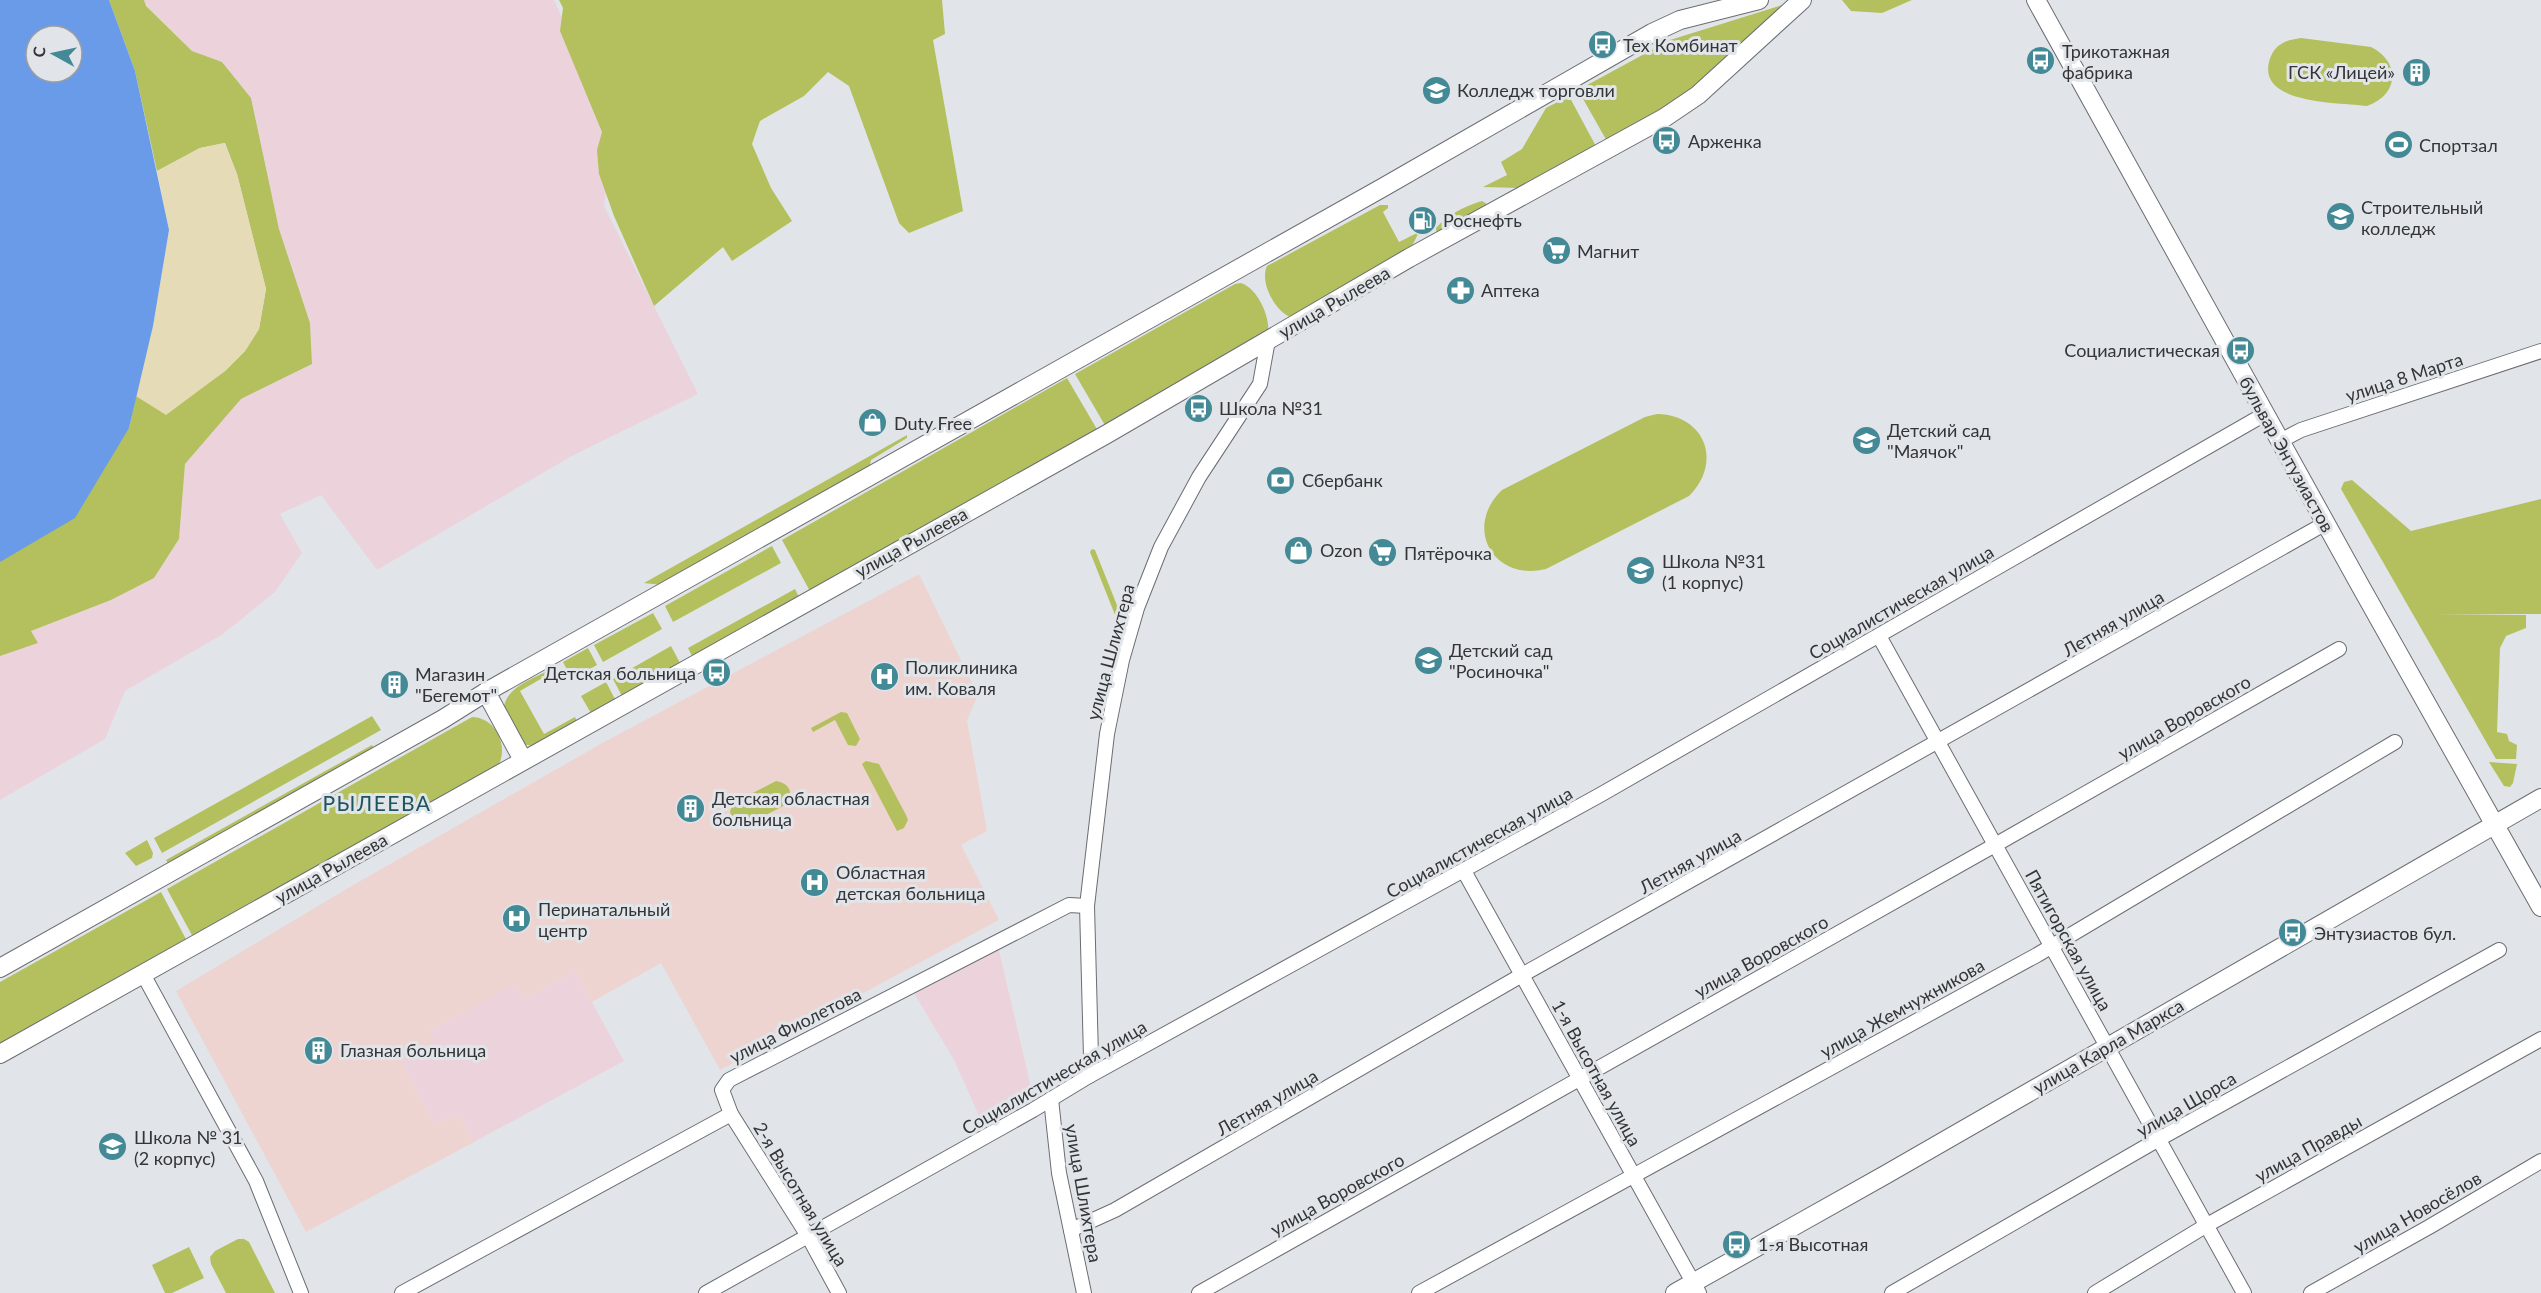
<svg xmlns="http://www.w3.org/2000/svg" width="2541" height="1293" viewBox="0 0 2541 1293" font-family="Lato,sans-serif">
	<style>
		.industrial { fill: #ecd3db }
		.medical { fill: #eed4d0 }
		.green { fill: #b3c05d }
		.sand { fill: #e5dbb6 }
		.water { fill: #699be8; fill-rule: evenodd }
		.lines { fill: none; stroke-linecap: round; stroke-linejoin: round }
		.street-casing { stroke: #6a6e72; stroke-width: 16 }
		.secondary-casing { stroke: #6a6e72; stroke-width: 20 }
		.street { stroke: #fff; stroke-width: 14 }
		.secondary { stroke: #fff; stroke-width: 18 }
		.labels { text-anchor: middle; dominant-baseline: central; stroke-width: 6; stroke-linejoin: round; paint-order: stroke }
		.poi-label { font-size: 18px; fill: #333537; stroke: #e1e5e9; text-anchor: start }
		.street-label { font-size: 18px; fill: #333537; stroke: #e1e5e9 }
		.quarter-label { font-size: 21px; letter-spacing: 1.5px; fill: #1d555f; stroke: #e1e5e9 }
	</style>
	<rect width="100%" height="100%" fill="#e1e5e9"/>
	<g class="industrial">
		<polygon points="144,0 554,0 615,131 604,206 698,394 570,457 377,570 321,495 280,514 302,553 275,592 223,634 125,691 105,739 0,800 0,656 37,643 31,631 111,600 154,578 179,539 185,464 241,399 312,364 310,323 279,229 251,98 222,62 192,51 146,6"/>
		<polygon points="998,946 1034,1100 985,1129 954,1060 915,995 917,987"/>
		<polygon points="575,971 624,1061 474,1142 459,1116 433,1123 400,1061 434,1042 429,1031 515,983 524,999"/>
	</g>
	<polygon class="medical" points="919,574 978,695 967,720 987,831 961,845 999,920 720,1070 661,963 592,1002 575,971 524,999 515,984 429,1031 435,1042 400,1061 433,1123 459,1116 474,1142 306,1232 176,991 348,888 604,742"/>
	<g class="green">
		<polygon points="109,0 144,0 146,6 192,51 222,62 251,98 279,229 310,323 312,364 241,399 185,464 179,539 154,578 111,600 31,631 38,643 0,656 0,562 129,428 136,396 166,414 225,371 245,351 259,329 266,289 237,174 225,143 200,148 157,171 135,71"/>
		<polygon points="559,0 942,0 945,34 933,40 963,211 909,233 899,223 849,86 828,72 804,96 760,121 752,144 771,188 792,221 732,261 723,247 654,306 614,216 599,174 597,150 602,132 560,31 563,8"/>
		<polygon points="1798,0 1691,94 1608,143 1578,90 1670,40"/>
		<polygon points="1842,0 1912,0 1882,13 1851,11"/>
		<path d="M2301 38 2371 47C2401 62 2399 95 2367 106 2339 102 2251 105 2271 56 2277 43 2287 40 2301 38Z"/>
		<polygon points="1569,96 1598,150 1519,188 1483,187 1507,175 1501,162 1522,149 1546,108"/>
		<path d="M1482 201 1490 206 1437 237 1436 228C1447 215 1465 206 1482 201Z"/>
		<path d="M1380 205H1388V208L1383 212 1399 242 1419 232 1409 252 1293 318C1276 314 1259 282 1267 266Z"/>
		<path d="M1241 283C1257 288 1270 316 1268 332L1106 427 1075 374 1235 284Z"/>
		<polygon points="1067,378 1098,431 811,593 782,540"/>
		<path d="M1657 414C1705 415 1723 462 1689 496L1546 569C1493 582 1463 527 1502 490L1645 417Z"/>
		<polygon points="907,435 907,438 871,460 869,469 662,585 644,583"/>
		<polygon points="2352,480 2411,531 2541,499 2541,614 2436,614 2526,615 2526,628 2506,636 2500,648 2497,732 2507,734 2509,741 2517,745 2516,759 2496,759 2341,489 2344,482"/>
		<polygon points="772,546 781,563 673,622 665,606"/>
		<polygon points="1092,549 1095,550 1126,628 1124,631 1121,630 1090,552"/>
		<polygon points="795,589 800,599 693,658 688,648"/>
		<polygon points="653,613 662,629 603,662 594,645"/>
		<polygon points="671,646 681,665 623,698 613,679"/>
		<polygon points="588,648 597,665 572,679 563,662"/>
		<path d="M549 670 551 673 520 691 544 734 575 717 578 723 532 746 523 744 503 711C505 687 531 680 549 670Z"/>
		<polygon points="606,682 616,701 592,715 581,696"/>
		<polygon points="841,712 847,713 860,739 856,746 848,745 835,720 813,732 811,728"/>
		<polygon points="372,716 381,730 162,853 154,838"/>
		<path d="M472 717C496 717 510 748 497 768L194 939 167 889Z"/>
		<polygon points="372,745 374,749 169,865 166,860"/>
		<polygon points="866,761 879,764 906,815 908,820 904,828 897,831 862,764"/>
		<polygon points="2489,762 2517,764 2513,783 2510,787 2504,786"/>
		<path d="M776 781C789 783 794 792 787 804L745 826 736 825 730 812 733 803Z"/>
		<polygon points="147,840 153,853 152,858 136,866 125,853"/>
		<polygon points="161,892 188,943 0,1050 0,982"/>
		<polygon points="238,1239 244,1239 249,1242 275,1293 226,1293 211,1264 210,1257 215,1251"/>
		<polygon points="189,1247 204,1278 172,1293 165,1293 152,1265"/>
	</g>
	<polygon class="sand" points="224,143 237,174 266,289 259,329 245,351 225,371 166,415 136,396 153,326 169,230 157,171 200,148"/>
	<path class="water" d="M0 0H109L135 71 169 230 153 326 129 428 75 518 0 562ZM36 36H72V72H36Z"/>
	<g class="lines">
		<defs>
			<g id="street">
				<polyline points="2280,441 2301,430 2541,351"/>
				<polyline points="1879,636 2244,1293"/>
				<polyline points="1464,871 1699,1293"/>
				<polyline points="143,974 256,1181 301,1293"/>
				<polyline points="1089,1076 1091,1057 1087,906 1107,734 1122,660 1137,608 1161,547 1199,477 1260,384 1268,340"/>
				<polyline points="1051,1099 1059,1173 1084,1293"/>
				<polyline points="1071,1230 1115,1210 1522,975 2326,523"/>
				<polyline points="402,1293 731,1114"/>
				<polyline points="706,1293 1033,1110 1089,1076 1600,795 2265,414"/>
				<polyline points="839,1293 808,1236 731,1114 722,1090 729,1080 1069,905 1087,906"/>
				<polyline points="1199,1293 1995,845 2339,649"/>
				<polyline points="1419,1293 2037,955 2395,742"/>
				<polyline points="1892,1293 2159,1139 2499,950"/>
				<polyline points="2095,1293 2207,1225 2541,1039"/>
				<polyline points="2311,1293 2429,1227 2541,1161"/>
			</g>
			<g id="secondary">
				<polyline points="2036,0 2361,587 2541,907"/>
				<polyline points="486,692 523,760"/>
				<polyline points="0,968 443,719 486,692 1382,188 1652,33 1680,20 1759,0"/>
				<polyline points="0,1054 1107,434 1409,258 1664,118 1698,95 1802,0"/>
				<polyline points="1675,1293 1885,1175 2541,798"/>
			</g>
		</defs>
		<use href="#street" class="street-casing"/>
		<use href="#secondary" class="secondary-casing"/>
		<use href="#street" class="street"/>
		<use href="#secondary" class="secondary"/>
	</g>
	<defs>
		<symbol id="bus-disc" viewBox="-11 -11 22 22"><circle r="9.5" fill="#448996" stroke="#e1e5e9"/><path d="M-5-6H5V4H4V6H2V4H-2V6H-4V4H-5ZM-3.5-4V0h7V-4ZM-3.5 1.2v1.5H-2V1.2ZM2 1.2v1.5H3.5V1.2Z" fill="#fff"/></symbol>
		<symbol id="building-disc" viewBox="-11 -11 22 22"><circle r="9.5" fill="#448996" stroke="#e1e5e9"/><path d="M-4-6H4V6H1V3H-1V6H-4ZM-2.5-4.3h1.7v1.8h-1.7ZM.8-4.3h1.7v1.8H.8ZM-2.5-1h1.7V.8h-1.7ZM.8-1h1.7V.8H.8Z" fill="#fff"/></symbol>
		<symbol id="university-disc" viewBox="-11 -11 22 22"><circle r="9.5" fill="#448996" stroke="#e1e5e9"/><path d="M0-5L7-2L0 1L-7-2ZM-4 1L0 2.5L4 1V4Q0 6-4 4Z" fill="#fff"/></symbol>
		<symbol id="stadium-disc" viewBox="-11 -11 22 22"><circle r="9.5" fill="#448996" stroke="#e1e5e9"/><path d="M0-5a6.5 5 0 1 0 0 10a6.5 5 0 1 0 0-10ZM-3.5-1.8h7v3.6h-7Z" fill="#fff"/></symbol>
		<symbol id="fuel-disc" viewBox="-11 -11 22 22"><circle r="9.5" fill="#448996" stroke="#e1e5e9"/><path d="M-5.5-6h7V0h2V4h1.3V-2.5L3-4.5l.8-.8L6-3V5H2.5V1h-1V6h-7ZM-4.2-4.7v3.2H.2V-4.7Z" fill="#fff"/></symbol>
		<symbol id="supermarket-disc" viewBox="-11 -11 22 22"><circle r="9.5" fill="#448996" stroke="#e1e5e9"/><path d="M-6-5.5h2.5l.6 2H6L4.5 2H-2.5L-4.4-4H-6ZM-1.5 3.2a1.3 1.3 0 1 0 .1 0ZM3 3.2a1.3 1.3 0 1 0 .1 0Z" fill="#fff"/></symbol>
		<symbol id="pharmacy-disc" viewBox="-11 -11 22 22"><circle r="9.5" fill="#448996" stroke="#e1e5e9"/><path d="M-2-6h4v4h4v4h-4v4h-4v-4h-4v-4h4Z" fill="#fff"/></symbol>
		<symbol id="shop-disc" viewBox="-11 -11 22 22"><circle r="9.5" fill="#448996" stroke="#e1e5e9"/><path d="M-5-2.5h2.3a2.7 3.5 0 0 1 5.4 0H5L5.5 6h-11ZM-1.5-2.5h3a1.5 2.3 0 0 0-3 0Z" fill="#fff"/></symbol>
		<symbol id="school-disc" viewBox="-11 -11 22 22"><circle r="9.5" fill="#448996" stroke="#e1e5e9"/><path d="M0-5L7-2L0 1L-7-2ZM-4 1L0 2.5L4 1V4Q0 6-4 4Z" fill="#fff"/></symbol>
		<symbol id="bank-disc" viewBox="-11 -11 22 22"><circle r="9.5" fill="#448996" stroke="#e1e5e9"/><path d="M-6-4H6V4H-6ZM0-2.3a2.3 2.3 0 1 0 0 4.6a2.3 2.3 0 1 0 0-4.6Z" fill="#fff"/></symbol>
		<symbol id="hospital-disc" viewBox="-11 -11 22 22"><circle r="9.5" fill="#448996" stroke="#e1e5e9"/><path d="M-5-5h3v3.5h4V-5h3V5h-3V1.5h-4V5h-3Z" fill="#fff"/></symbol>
	</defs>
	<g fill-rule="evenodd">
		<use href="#bus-disc" x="1586" y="28" width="33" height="33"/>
		<use href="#bus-disc" x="2024" y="44" width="33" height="33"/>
		<use href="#building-disc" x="2400" y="56" width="33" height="33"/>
		<use href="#university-disc" x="1420" y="74" width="33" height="33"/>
		<use href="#bus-disc" x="1650" y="124" width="33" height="33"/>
		<use href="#stadium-disc" x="2382" y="128" width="33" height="33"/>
		<use href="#university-disc" x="2324" y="200" width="33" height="33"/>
		<use href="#fuel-disc" x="1406" y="204" width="33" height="33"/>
		<use href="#supermarket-disc" x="1540" y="234" width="33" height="33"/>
		<use href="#pharmacy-disc" x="1444" y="274" width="33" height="33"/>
		<use href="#bus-disc" x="2224" y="334" width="33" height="33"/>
		<use href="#bus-disc" x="1182" y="392" width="33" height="33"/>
		<use href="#shop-disc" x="856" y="406" width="33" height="33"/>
		<use href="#school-disc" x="1850" y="424" width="33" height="33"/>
		<use href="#bank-disc" x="1264" y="464" width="33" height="33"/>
		<use href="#shop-disc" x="1282" y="534" width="33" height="33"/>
		<use href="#supermarket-disc" x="1366" y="536" width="33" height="33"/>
		<use href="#school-disc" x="1624" y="554" width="33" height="33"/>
		<use href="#school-disc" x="1412" y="644" width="33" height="33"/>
		<use href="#bus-disc" x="700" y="656" width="33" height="33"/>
		<use href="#hospital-disc" x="868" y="660" width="33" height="33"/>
		<use href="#building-disc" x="378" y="668" width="33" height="33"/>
		<use href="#building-disc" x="674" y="792" width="33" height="33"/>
		<use href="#hospital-disc" x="798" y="866" width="33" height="33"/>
		<use href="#hospital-disc" x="500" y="902" width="33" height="33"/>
		<use href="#bus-disc" x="2276" y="916" width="33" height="33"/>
		<use href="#building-disc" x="302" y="1034" width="33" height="33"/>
		<use href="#school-disc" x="96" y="1130" width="33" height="33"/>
		<use href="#bus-disc" x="1720" y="1228" width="33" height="33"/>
	</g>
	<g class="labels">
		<g class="poi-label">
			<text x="1623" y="45">Тех Комбинат</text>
			<text x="2062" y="51">Трикотажная<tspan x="2062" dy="21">фабрика</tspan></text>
			<text x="2395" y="72" text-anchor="end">ГСК «Лицей»</text>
			<text x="1457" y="90">Колледж торговли</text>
			<text x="1688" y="141">Арженка</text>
			<text x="2419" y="145">Спортзал</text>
			<text x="2361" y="207">Строительный<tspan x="2361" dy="21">колледж</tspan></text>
			<text x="1443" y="220">Роснефть</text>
			<text x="1577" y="251">Магнит</text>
			<text x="1481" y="290">Аптека</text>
			<text x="2220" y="350" text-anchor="end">Социалистическая</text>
			<text x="1219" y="408">Школа №31</text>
			<text x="894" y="423">Duty Free</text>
			<text x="1887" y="430">Детский сад<tspan x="1887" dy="21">"Маячок"</tspan></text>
			<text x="1302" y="480">Сбербанк</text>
			<text x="1320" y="550">Ozon</text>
			<text x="1404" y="553">Пятёрочка</text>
			<text x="1662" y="561">Школа №31<tspan x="1662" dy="21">(1 корпус)</tspan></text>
			<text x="1449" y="650">Детский сад<tspan x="1449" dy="21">"Росиночка"</tspan></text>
			<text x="905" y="667">Поликлиника<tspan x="905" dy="21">им. Коваля</tspan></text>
			<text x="696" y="673" text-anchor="end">Детская больница</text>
			<text x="415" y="674">Магазин<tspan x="415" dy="21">"Бегемот"</tspan></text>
			<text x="712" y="798">Детская областная<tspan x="712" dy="21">больница</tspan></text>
			<text x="836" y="872">Областная<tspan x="836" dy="21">детская больница</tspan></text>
			<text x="538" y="909">Перинатальный<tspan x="538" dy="21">центр</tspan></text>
			<text x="2314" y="933">Энтузиастов бул.</text>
			<text x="340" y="1050">Глазная больница</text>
			<text x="134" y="1137">Школа № 31<tspan x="134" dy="21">(2 корпус)</tspan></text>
			<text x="1758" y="1244">1-я Высотная</text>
		</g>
		<g class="street-label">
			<text transform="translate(1334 302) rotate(-30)">улица Рылеева</text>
			<text transform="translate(2404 377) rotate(-18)">улица 8 Марта</text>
			<text transform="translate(2287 454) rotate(61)">бульвар Энтузиастов</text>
			<text transform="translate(911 542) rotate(-29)">улица Рылеева</text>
			<text transform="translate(1901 602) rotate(-30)">Социалистическая улица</text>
			<text transform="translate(2113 623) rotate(-30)">Летняя улица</text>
			<text transform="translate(1110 652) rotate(-75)">улица Шлихтера</text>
			<text transform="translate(2184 717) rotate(-30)">улица Воровского</text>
			<text transform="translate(1479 842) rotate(-29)">Социалистическая улица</text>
			<text transform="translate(1690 861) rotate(-29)">Летняя улица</text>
			<text transform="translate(331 868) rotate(-29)">улица Рылеева</text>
			<text transform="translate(2069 940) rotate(61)">Пятигорская улица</text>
			<text transform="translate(1761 956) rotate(-29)">улица Воровского</text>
			<text transform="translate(1902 1008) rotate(-29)">улица Жемчужникова</text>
			<text transform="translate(795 1025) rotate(-27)">улица Фиолетова</text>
			<text transform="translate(2108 1046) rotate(-30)">улица Карла Маркса</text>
			<text transform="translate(1597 1073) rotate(61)">1-я Высотная улица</text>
			<text transform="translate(1054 1077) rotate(-30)">Социалистическая улица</text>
			<text transform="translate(1267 1102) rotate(-30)">Летняя улица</text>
			<text transform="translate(2186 1104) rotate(-30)">улица Щорса</text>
			<text transform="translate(2308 1148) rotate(-29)">улица Правды</text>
			<text transform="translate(1084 1193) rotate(80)">улица Шлихтера</text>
			<text transform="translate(801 1194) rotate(59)">2-я Высотная улица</text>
			<text transform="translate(1337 1194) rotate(-29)">улица Воровского</text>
			<text transform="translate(2417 1212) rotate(-30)">улица Новосёлов</text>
		</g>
		<g class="quarter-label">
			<text x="377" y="802">РЫЛЕЕВА</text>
		</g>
	</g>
	<g transform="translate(54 54) rotate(278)"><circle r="28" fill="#e1e5e9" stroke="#9b9fa2" stroke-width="1.5"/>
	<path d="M0-4.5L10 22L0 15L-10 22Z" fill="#448996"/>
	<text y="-9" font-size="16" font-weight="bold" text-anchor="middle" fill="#333537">С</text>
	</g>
</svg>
